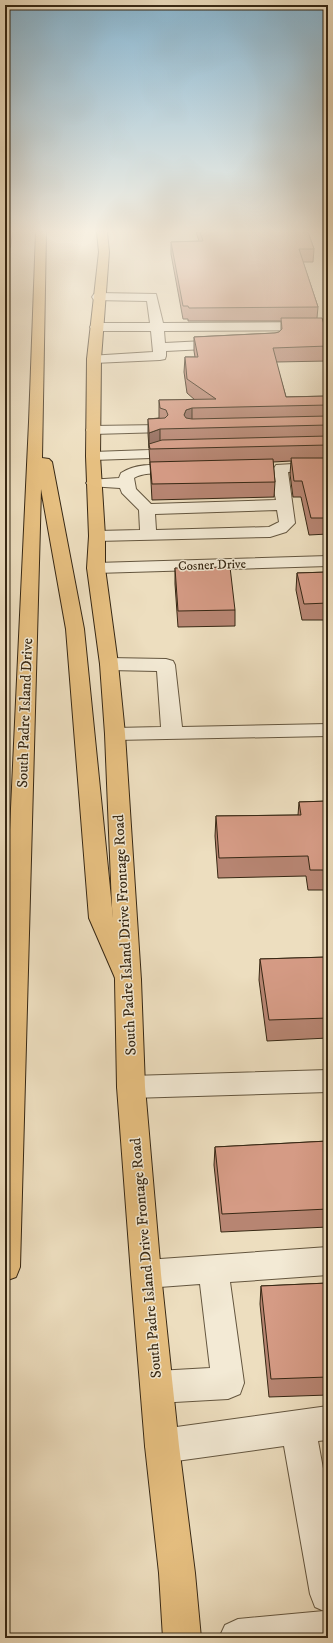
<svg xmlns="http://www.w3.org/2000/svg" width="333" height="1643" viewBox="0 0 333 1643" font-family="'IM FELL DW Pica',serif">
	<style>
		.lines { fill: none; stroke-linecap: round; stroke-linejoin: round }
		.minor-casing { stroke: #64563f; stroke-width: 2 }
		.major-casing { stroke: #372814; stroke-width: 2 }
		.highway-casing { stroke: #372814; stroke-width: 2 }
		.minor { fill: #f3ead5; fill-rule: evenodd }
		.major { fill: #e6bf80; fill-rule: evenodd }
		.highway { fill: #e6bf80; fill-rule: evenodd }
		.wall { fill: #b78572; stroke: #372814 }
		.shaded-wall { fill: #956c5d; stroke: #372814 }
		.building { fill: #d59b85; stroke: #372814 }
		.labels { text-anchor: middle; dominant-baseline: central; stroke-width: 3; stroke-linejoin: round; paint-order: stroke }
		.far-street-label { font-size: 13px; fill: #372814; stroke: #f3ead5 }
		.street-label { font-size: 15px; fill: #372814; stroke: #f3ead5 }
	</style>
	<rect width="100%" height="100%" fill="#eddebf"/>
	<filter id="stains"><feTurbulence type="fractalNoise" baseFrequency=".005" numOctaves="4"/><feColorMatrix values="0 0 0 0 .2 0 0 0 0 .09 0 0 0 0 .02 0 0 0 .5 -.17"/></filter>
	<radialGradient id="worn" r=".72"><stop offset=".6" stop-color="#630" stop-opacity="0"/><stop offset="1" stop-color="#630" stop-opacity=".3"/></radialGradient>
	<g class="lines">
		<defs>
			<g id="minor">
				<polygon points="98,293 156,294 163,323 328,322 328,330 164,331 165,343 224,340 229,341 230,344 229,347 224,348 166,351 166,356 165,359 160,360 94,363 89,362 87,359 89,356 153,352 151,331 96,331 92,330 90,327 92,324 96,323 150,323 147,301 94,300 92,297 94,294"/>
				<polygon points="160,425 165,426 167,429 165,432 93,434 88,433 86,430 88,427 93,426"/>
				<polygon points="179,445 184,446 186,449 184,452 163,454 151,458 93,460 88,459 86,456 88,453 93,452 149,450 160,446"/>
				<path d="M328 462V472H288L295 523 286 532 270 537 97 541 91 539 89 536 91 533 97 531 140 530 139 510 122 493 120 488 89 486 86 483 89 480 119 478 121 473C138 462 160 465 180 465L185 467 188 470 185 473C169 477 149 469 134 478L136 489 151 504 276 500C274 490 269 474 276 465ZM277 510 279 522 269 527 156 530 155 514Z"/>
				<polygon points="328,556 328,566 96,573 90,572 87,568 90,564 96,563"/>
				<polygon points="109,658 166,659 173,661 175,665 182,727 328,724 328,736 115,740 108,738 105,734 108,730 115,728 161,727 157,671 109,670 102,668 100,664 102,660"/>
				<polygon points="328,1070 328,1092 131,1098 121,1095 117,1087 121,1079 131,1076"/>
				<polygon points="328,1247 328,1275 230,1282 244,1383 240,1394 228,1399 157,1403 145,1398 141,1387 145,1376 157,1371 210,1368 200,1284 146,1288 135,1284 131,1274 135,1264 146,1260"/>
				<polygon points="328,1406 328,1440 318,1441 328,1496 328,1638 219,1638 225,1625 238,1619 324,1611 315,1607 310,1594 284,1446 162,1463 150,1458 145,1446 150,1434 162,1429"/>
			</g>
			<polygon id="major" points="97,232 107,232 109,252 101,359 100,456 105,536 105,568 118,664 125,734 141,980 145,1087 161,1274 179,1446 195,1573 201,1638 163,1638 159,1573 145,1446 131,1274 117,1087 115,980 105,734 100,664 87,568 89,536 86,456 87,359 99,252"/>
			<g id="highway">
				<polygon points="5,232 12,232 10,247 5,250"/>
				<polygon points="36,232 46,232 42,458 49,459 52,462 84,629 113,918 141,980 137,987 128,989 119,987 89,918 66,629 41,489 20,1267 16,1277 5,1281 5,937 29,422"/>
			</g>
		</defs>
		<use href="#minor" class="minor-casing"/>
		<use href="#major" class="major-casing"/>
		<use href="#highway" class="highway-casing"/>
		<use href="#minor" class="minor"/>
		<use href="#major" class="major"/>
		<use href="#highway" class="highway"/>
	</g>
	<g class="wall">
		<polygon points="196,232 308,232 314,249 313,262 303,262 318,307 317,318 328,337 328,361 276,362 286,397 328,396 328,534 309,535 301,497 293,497 290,474 291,461 273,462 275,482 274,497 152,500 150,464 149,448 148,434 148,419 159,418 159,400 195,400 187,393 184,372 185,357 195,357 194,351 194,337 275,333 279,332 281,330 281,321 188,321 188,319 183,319 171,254 171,242 199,241"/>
		<polygon points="175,568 235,610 235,626 178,627 175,584"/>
		<polygon points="328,572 328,620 302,620 296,590 297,573"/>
		<polygon points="328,801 328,890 308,890 306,876 218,878 215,836 216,816 298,815 299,802"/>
		<polygon points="328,957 328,1038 267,1041 259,980 260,959"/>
		<polygon points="328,1141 328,1227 221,1232 214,1165 215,1147"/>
		<polygon points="328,1283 328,1395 269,1397 260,1304 261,1286"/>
	</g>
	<g class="shaded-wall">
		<polygon points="192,408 192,424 186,425 184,415 186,410"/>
		<polygon points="160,429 160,444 149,448 149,433"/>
	</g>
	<g class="building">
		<polygon points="200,232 308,232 314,249 299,249 318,307 189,308 188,306 183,306 171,242 203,241"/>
		<polygon points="281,318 322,318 328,337 328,346 273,348 286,397 328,396 328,405 192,408 186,410 184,415 186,418 192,419 328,416 328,425 160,429 149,433 148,419 165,418 168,415 166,410 160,408 159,400 216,399 187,379 185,357 198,357 194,337 275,333 279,332 282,329"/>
		<polygon points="328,436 328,445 150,449 149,444 162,440"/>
		<polygon points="291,458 328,458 328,518 311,518 302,481 294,481"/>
		<polygon points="273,459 275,482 152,484 150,462"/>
		<polygon points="230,567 235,610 178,611 175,568"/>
		<polygon points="328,572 328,603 304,604 297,573"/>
		<polygon points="328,801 328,870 310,870 308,856 219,858 216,816 301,815 299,802"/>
		<polygon points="328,957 328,1018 269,1020 260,959"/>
		<polygon points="328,1141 328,1209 222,1214 215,1147"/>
		<polygon points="328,1283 328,1377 271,1379 261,1286"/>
	</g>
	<linearGradient id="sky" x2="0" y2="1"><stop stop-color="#88b7d3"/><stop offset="0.5" stop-color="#f7f0e2"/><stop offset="1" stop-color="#f7f0e2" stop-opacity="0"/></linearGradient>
	<rect width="333" height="462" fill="url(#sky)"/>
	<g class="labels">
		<g class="far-street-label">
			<text transform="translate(212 565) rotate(-2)">Cosner Drive</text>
		</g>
		<g class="street-label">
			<text transform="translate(25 713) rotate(-88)">South Padre Island Drive</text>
			<text transform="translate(125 935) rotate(-93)">South Padre Island Drive Frontage Road</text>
			<text transform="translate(146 1258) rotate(-95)">South Padre Island Drive Frontage Road</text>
		</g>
	</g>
	<rect width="333" height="1643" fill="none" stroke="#eddebf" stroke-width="20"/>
	<rect x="6" y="6" width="321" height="1631" fill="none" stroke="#372814" stroke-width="2"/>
	<rect x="10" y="10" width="313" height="1623" fill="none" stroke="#372814"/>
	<rect width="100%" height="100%" filter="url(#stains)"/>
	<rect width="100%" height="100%" fill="url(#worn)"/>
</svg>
